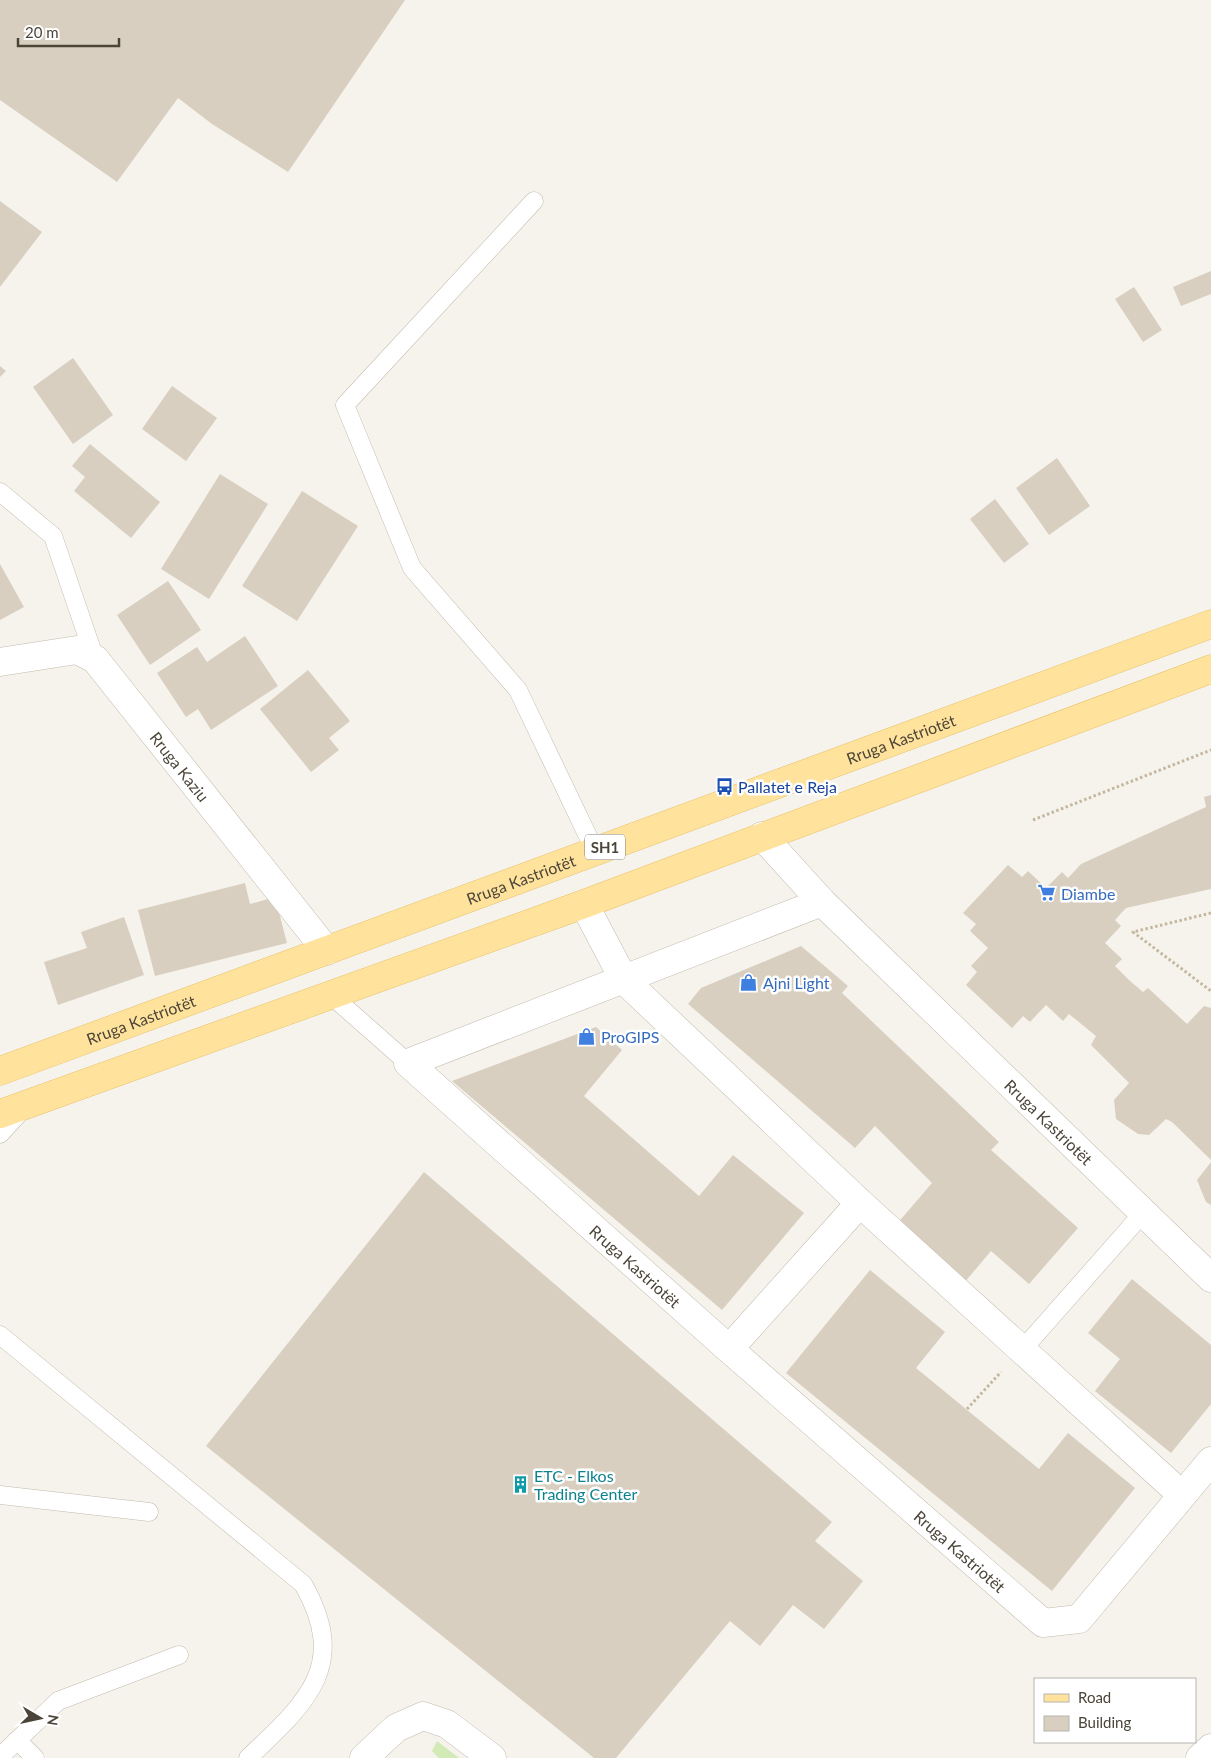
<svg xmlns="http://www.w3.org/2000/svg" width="1211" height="1758" viewBox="0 0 1211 1758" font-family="Lato,sans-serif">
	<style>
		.green { fill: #d2eab5 }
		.building { fill: #d8cfc1 }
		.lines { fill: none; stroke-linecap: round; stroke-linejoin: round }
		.lane-casing { stroke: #c2bbae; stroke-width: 19 }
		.street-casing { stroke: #c2bbae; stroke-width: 29 }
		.primary-casing { stroke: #e6c16a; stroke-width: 29 }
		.path { stroke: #c4b79f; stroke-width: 3; stroke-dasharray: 2.5 2.5; stroke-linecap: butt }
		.lane { stroke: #fff; stroke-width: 18 }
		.street { stroke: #fff; stroke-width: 28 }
		.primary { stroke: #ffe39c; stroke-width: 28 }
		.labels { text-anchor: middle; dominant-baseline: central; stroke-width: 5; stroke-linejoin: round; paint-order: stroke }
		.shield { fill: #fff; stroke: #817c74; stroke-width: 1 }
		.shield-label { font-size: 15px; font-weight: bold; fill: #4b4439 }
		.street-label { font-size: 16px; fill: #4b4439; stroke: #fff }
		.transit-label { font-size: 16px; fill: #164399; stroke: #fff; text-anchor: start }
		.shop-label { font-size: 16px; fill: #366cbe; stroke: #fff; text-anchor: start }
		.culture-label { font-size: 16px; fill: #0d838f; stroke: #fff; text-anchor: start }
	</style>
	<rect width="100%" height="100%" fill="#f6f3ec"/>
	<polygon class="green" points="437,1741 459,1758 439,1758 432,1751"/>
	<g class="building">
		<polygon points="0,0 405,0 288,172 212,124 178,98 117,182 0,100"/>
		<polygon points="0,201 42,232 0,287"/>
		<polygon points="1211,271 1211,294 1181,306 1173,287"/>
		<polygon points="1134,287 1162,330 1143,342 1115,299"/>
		<polygon points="73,358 113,415 73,444 33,387"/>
		<polygon points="0,366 6,371 0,377"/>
		<polygon points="172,386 217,418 186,461 142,429"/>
		<polygon points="90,444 160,502 131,538 74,491 85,477 72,466"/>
		<polygon points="1057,458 1090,506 1049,535 1016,488"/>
		<polygon points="220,474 268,504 209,599 161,569"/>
		<polygon points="302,491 358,526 297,621 242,586"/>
		<polygon points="995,499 1029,544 1004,563 970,519"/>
		<polygon points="0,564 24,607 0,620"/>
		<polygon points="168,581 201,630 150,665 117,615"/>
		<polygon points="245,636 278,686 211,730 198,709 186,717 157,673 197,647 207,662"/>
		<polygon points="308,670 350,721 329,738 339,750 311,772 260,709"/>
		<polygon points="1211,795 1211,889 1126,908 1115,920 1121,926 1105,943 1122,959 1115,966 1129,980 1143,992 1148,988 1187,1024 1204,1006 1211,1008 1211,1160 1172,1122 1166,1119 1149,1135 1138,1134 1116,1119 1114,1100 1129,1083 1091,1045 1096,1036 1069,1014 1063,1021 1046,1005 1030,1022 1023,1016 1012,1028 966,985 977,972 971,966 988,948 970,931 976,924 963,913 1008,865 1022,877 1028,871 1046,888 1062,872 1068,878 1081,864 1206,807 1204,797"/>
		<polygon points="245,883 250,904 275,897 287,943 155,976 138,910"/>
		<polygon points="124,917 144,975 58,1005 44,962 87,948 81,932"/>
		<polygon points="801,946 848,986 842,993 999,1142 991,1150 1078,1228 1029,1284 991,1251 964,1283 896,1225 932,1183 875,1126 855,1148 688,1004 701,988"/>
		<polygon points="596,1027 622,1050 584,1096 699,1196 733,1155 804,1213 722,1310 452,1081"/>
		<polygon points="1211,1162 1211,1205 1206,1202 1197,1180"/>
		<polygon points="424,1172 832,1522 815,1541 863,1581 824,1629 793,1605 760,1646 730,1621 616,1758 594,1758 206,1446"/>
		<polygon points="870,1270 945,1332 916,1368 1039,1469 1068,1433 1135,1488 1052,1591 786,1373"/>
		<polygon points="1132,1279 1211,1345 1211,1404 1171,1453 1095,1391 1120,1359 1088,1333"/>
	</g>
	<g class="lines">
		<defs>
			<g id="lane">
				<polyline points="534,201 345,405 412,568 518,690 595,851"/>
				<polyline points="0,492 53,536 95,659"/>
				<polyline points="332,996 408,1063"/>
				<polyline points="0,1134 23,1109"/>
				<path d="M0 1335 303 1584C350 1666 306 1703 248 1758"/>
				<polyline points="1022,1350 1143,1213"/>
				<polyline points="0,1495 149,1512"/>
				<polyline points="17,1740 35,1758"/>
				<polyline points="0,1757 58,1701 179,1655"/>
			</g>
			<g id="street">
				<path id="s1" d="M0 662 77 650 95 659 327 951"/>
				<path id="s2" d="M762 836 822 902 1211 1278"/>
				<path id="s3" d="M822 902 408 1063 729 1349 1043 1623 1079 1619 1211 1461"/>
				<polyline points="584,904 624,980 860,1203 1182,1495"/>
				<polyline points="729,1349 860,1203"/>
				<polyline points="364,1758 396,1728 423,1716 447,1724 492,1758"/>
				<polyline points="1200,1758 1211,1748"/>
			</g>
			<g id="primary">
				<path id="s4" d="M0 1071 1211 624"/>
				<polyline points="0,1114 584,904 1211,669"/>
			</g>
		</defs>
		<use href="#lane" class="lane-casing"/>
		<use href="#street" class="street-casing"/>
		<use href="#primary" class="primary-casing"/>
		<g class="path">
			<polyline points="1033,820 1211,750"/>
			<polyline points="1211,913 1133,932 1211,991"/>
			<polyline points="967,1409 1001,1372"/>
		</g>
		<use href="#lane" class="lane"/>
		<use href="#street" class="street"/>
		<use href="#primary" class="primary"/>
	</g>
	<defs>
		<symbol id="bus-bare" viewBox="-9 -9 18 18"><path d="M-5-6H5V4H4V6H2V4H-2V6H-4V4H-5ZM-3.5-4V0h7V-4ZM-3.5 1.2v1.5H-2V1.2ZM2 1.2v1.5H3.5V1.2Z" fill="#1a4fb4" stroke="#fff" stroke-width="2.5" paint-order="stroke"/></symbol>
		<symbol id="supermarket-bare" viewBox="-9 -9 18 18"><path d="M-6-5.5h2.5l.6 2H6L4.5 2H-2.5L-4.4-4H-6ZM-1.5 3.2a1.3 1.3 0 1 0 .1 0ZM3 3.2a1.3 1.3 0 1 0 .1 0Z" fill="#3f7fe0" stroke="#fff" stroke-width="2.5" paint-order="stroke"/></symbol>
		<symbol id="shop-bare" viewBox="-9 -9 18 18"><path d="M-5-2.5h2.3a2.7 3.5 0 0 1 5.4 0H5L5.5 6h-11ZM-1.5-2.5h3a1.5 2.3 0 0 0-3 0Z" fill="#3f7fe0" stroke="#fff" stroke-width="2.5" paint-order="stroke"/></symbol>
		<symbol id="building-bare" viewBox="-9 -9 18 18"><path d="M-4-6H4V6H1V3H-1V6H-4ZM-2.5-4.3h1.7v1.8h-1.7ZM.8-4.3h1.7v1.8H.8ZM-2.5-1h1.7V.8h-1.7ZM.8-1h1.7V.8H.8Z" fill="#0f9aa8" stroke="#fff" stroke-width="2.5" paint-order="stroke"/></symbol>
	</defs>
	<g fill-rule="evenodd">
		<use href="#bus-bare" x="712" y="774" width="25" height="25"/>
		<use href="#supermarket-bare" x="1034" y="880" width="25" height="25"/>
		<use href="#shop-bare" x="736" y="970" width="25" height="25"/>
		<use href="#shop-bare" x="574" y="1024" width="25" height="25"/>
		<use href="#building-bare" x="508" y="1472" width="25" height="25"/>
	</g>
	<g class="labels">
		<rect class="shield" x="585" y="834.5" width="40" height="25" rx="4"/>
		<g class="shield-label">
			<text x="605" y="847">SH1</text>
		</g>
		<g class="street-label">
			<text stroke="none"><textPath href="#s4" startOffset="960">Rruga Kastriotët</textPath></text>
			<text stroke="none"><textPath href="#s1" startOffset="235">Rruga Kaziu</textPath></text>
			<text stroke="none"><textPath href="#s4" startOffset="555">Rruga Kastriotët</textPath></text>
			<text stroke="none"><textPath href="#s4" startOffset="150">Rruga Kastriotët</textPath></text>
			<text stroke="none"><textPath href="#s2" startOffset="405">Rruga Kastriotët</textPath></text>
			<text stroke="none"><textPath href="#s3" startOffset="749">Rruga Kastriotët</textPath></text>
			<text stroke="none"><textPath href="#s3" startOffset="1181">Rruga Kastriotët</textPath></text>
		</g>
		<g class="transit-label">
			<text x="738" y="786">Pallatet e Reja</text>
		</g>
		<g class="shop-label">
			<text x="1061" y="893">Diambe</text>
			<text x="763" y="982">Ajni Light</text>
			<text x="601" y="1036">ProGIPS</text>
		</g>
		<g class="culture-label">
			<text x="534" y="1475">ETC - Elkos<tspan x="534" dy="18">Trading Center</tspan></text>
		</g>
	</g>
	<rect x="1034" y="1678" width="162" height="65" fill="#ffffff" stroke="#b7b4b0"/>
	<rect x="1044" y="1694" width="25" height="8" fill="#ffe39c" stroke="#b7b4b0"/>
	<text x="1078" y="1703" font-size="15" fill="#4b4439">Road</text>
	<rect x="1044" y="1716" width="25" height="15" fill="#d8cfc1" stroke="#b7b4b0"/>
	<text x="1078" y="1728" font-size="15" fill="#4b4439">Building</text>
	<g transform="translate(40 1718) rotate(99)" stroke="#ffffff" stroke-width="4" paint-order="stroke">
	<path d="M0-4L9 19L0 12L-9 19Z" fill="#4b4439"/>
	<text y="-8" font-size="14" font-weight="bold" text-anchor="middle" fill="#4b4439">N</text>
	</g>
	<path d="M18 38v8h101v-8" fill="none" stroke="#4b4439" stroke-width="2.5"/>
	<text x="25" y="38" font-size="15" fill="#4b4439" stroke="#ffffff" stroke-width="4" paint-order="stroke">20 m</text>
</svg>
